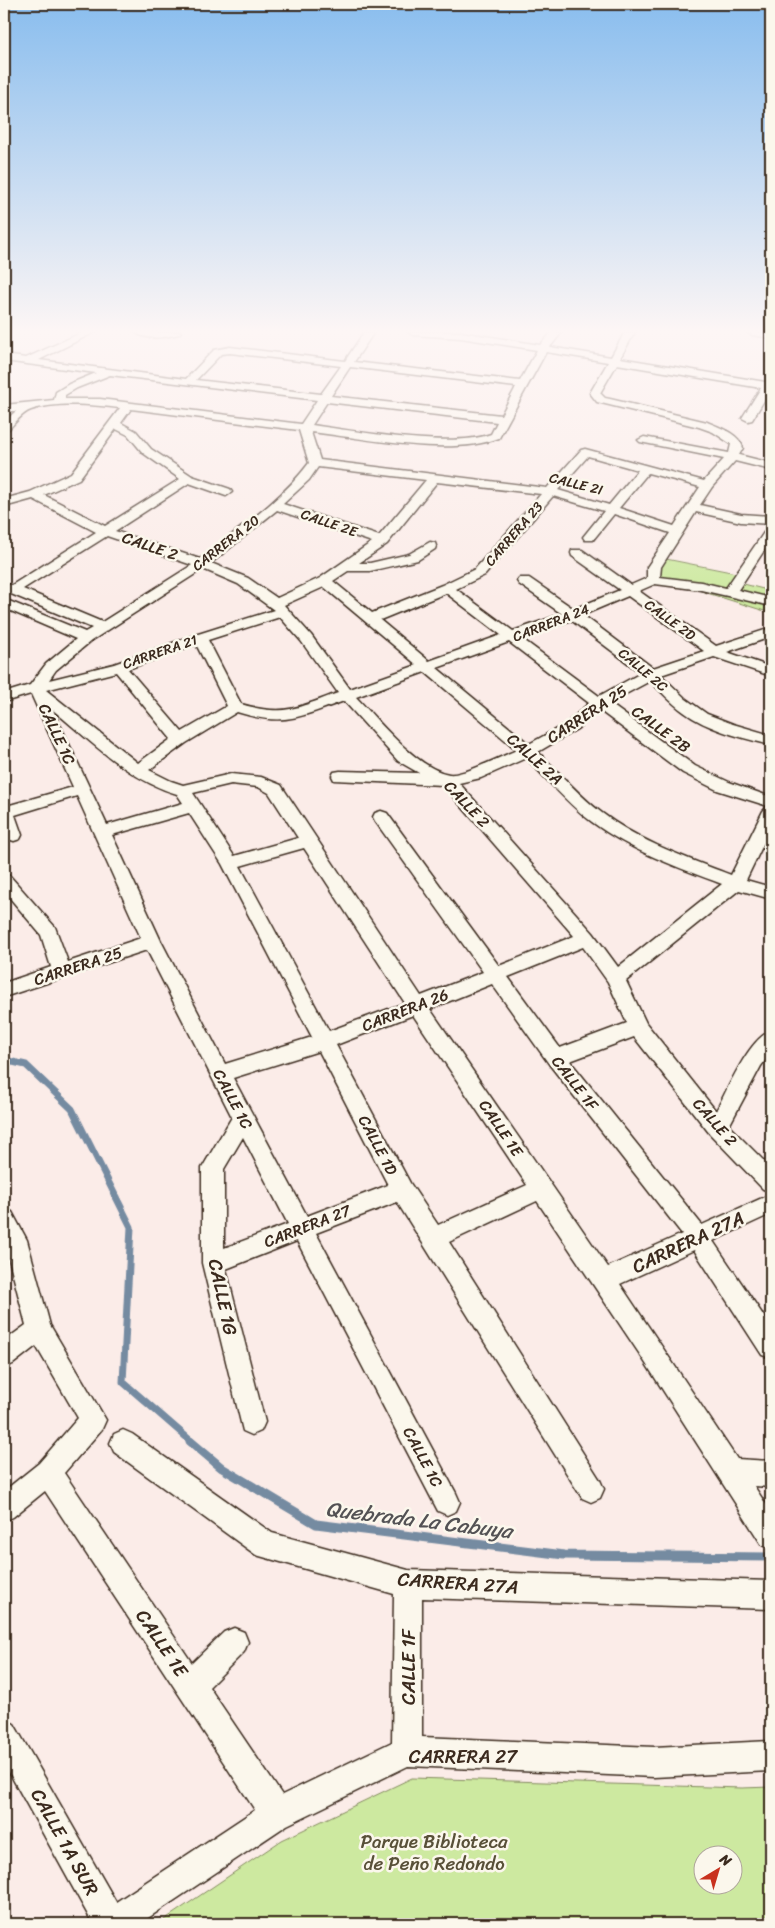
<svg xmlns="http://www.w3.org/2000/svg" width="775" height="1928" viewBox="0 0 775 1928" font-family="Sriracha,sans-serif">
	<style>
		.green { fill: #cde9a0; stroke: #848a5f; fill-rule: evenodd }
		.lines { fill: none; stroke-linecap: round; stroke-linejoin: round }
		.stream-far1 { stroke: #758ba1; stroke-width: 7 }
		.stream { stroke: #758ba1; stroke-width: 9 }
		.minor-casing { stroke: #3b2a1e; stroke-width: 3 }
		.minor { fill: #fbf7ec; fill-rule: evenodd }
		.labels { text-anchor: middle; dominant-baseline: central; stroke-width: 5; stroke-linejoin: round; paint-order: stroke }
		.far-street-label { font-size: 14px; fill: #3b2a1e; stroke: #fbf7ec }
		.street-label { font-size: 16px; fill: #3b2a1e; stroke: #fbf7ec }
		.near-street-label { font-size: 19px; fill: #3b2a1e; stroke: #fbf7ec }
		.near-park-label { font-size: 19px; fill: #585038; stroke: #fbf7ec }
		.near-water-label { font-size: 21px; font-style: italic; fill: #535254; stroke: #fbf7ec }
	</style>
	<rect width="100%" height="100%" fill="#fbece8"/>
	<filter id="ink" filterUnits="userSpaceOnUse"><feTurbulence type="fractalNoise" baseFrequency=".02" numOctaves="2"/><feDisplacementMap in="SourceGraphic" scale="10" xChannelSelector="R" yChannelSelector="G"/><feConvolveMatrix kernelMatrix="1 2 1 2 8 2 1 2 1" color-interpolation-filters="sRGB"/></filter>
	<g filter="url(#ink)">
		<g class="green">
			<polygon points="661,558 741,574 736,582 771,591 771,613 669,581 654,580"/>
			<path d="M412 1778 742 1788 771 1787V1924H158L282 1840ZM702 1856H732V1886H702Z"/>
		</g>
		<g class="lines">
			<polyline class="stream-far1" points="4,1060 26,1065 72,1109 131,1227 123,1382 192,1442"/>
			<polyline class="stream" points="190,1441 222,1468 316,1524 564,1555 771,1557"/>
			<defs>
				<g id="minor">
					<path d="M83 332H95L39 360 186 379 214 350 230 347 345 361 364 332H374L354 362 520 381 537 350 461 338 413 335 408 332H461L540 345 552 332H562L550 347 611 357 625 332H635L620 358 771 383V389L752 420 748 421 742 418 761 388 617 364 600 393 605 398 610 399 707 422C719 427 740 434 743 448L739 455 771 463V470L735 461 712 487 700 505 741 514 771 516V524L741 522 696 512 661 567 660 577 701 582 726 588 767 528 771 527V540L738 590 771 598V606L701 590 655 584 639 591 716 646 771 628V637L727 652 771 667V676L714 657 661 675 686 699 707 714 733 724 771 735V745C743 738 708 730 684 712 671 703 661 691 650 681L609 703 695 766 729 782 771 797V828L746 880 771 887V899L739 890 626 981 646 1023 716 1111C727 1091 749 1038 771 1031V1053L761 1066 729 1126 771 1168V1191L763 1189 710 1134 634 1037 570 1061 702 1225 771 1194V1214L713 1241 771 1327V1358L762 1355 694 1250 620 1284 737 1459 771 1461V1487L754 1486 771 1512V1549L762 1545 641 1356 537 1201 449 1242 600 1480 604 1489 600 1498 591 1502 582 1498 397 1202 316 1233 456 1493 460 1502 456 1511 447 1515 438 1511 297 1241 226 1269 265 1422 261 1431 252 1435 243 1431 202 1263V1168L232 1117 147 950 4 997V983L51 967 41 935 4 891V874L10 876 55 927 68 962 141 938 77 796 15 815 22 835 20 839 14 841 8 839 4 830V803L10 805 73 787 31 694 4 702V693L30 685 46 664 76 639 4 608V599L85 632 92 628 4 591V584L12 585 96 532 33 499 4 507V499L30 492 71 473 120 408C95 405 56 401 31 410 23 412 14 424 8 430L4 431V422L16 411H4V405L54 400 56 392 69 384 96 373 4 361V355L26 358ZM546 352 608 362 590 393 597 402 699 427 713 432 731 444 729 453 644 437 638 440 640 442 724 459 704 481 585 449 581 450 547 488 320 460 311 432C363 438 451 457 499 438ZM230 353 341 366 321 394 196 380 221 354ZM350 367 516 387 501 415 331 396ZM110 375 317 400 301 424 100 399H65V395L77 388ZM327 402 497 422 491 434C450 449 357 431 312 425ZM131 409 299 430 309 463C281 501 237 530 200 559L115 531 189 483 226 496 232 492 230 489 192 476 151 449 136 431 121 423ZM116 429 128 435 143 453 180 479 105 526 44 495 79 479ZM588 456 638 470 609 505 558 490ZM318 467 426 480 379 536 283 504 309 480ZM648 473 700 487 674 526 619 508ZM437 482 541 494 475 569 442 585 372 613 333 581 348 571H370L418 560 435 549 436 546 435 543 430 542 409 554 370 563H359L387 544ZM553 496 604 511 583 537 585 540H593L614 514 670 533 647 567V578L631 585 582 550H572L571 553 572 556 620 590 574 609 529 578H519L517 581 519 584 562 614 513 631 456 589 485 575ZM277 510 372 542 320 578 277 598 248 578 211 563ZM107 536 192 565 102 622 23 589ZM203 569 238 584 274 610 195 635 114 664 49 680 56 670 91 641ZM324 587 417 665 350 689 311 635 284 605ZM446 593 501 635 429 661 380 620ZM628 596 704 651 653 668 583 615ZM280 617 301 641 338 693C296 708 285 717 241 704L208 640ZM571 620 641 673 599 696 521 638ZM509 642 589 703 567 723 529 744 437 668ZM196 644 227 706 182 732 128 669ZM116 672 171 739 138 763 46 690ZM425 672 517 750C502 756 463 776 449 774 417 769 378 720 356 697ZM344 701 398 761 419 773 340 771 334 772 332 776 334 780 443 785 574 936 499 966 387 813 381 811 375 813 373 817 375 821 483 972 421 996 281 785 261 777 231 774 183 785 171 781 149 770 186 743 237 712C285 727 299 717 344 701ZM53 710C91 741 128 780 177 794L183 803 107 825ZM599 710 683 773 717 790 768 806 763 811 731 875C687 858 640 842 602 813 579 796 559 772 538 752L577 729ZM526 758C545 777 570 806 592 822 631 851 677 867 722 884L618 967 593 933 459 783 481 778ZM231 784 258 787 269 793 298 838 234 856 193 793ZM189 813 222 864 312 1037 225 1064 161 941 112 835ZM304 848 405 1003 329 1031 240 866ZM583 947 608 982 627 1023 560 1048 508 977ZM492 984 549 1064 682 1234 608 1267 430 1009ZM413 1015 527 1185 438 1225 410 1183 336 1045ZM319 1051 388 1185 307 1216 233 1078ZM243 1137 288 1224 224 1248V1169Z"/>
					<path d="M135 332H181L179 334C167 337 146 341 135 332Z"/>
					<polygon points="747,332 771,332 771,338 752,335"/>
					<polygon points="4,1209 12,1212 27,1240 50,1325 106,1420 102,1429 64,1473 192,1663 224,1632 234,1628 244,1632 248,1642 244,1652 209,1687 282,1795 392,1742 394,1594 256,1555 114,1452 110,1443 114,1434 123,1430 132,1434 272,1533 408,1570 771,1581 771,1609 422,1598 422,1737 654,1747 771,1741 771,1771 654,1777 408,1766 287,1825 139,1924 93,1924 4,1763 4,1719 14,1724 116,1902 255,1810 45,1491 13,1517 4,1521 4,1491 39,1463 78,1418 36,1346 13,1364 4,1368 4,1341 26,1325 4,1240"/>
				</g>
			</defs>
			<use href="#minor" class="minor-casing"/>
			<use href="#minor" class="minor"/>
		</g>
	</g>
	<linearGradient id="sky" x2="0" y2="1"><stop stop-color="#89bdee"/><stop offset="0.55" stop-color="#fdf6f5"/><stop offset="1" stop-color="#fdf6f5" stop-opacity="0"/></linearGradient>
	<rect width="775" height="602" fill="url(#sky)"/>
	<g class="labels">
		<g class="far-street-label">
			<text transform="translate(576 484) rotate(14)">CALLE 2I</text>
			<text transform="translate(329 523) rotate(19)">CALLE 2E</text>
			<text transform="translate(514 534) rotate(-49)">CARRERA 23</text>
			<text transform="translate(226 543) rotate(-38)">CARRERA 20</text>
			<text transform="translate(670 620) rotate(36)">CALLE 2D</text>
			<text transform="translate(551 623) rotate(-21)">CARRERA 24</text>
			<text transform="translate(160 652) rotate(-19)">CARRERA 21</text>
			<text transform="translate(643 670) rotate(40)">CALLE 2C</text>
		</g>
		<g class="street-label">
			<text transform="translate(150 546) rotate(19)">CALLE 2</text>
			<text transform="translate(587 714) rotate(-33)">CARRERA 25</text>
			<text transform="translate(661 729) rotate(36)">CALLE 2B</text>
			<text transform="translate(57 734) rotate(65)">CALLE 1C</text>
			<text transform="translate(535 759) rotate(42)">CALLE 2A</text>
			<text transform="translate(467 804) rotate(47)">CALLE 2</text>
			<text transform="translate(78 966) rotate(-18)">CARRERA 25</text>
			<text transform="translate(405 1010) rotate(-21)">CARRERA 26</text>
			<text transform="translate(575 1083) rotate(52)">CALLE 1F</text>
			<text transform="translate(233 1099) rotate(62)">CALLE 1C</text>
			<text transform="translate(715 1122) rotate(49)">CALLE 2</text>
			<text transform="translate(501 1128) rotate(56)">CALLE 1E</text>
			<text transform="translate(378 1145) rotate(62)">CALLE 1D</text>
			<text transform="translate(307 1226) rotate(-21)">CARRERA 27</text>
			<text transform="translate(423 1457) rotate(62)">CALLE 1C</text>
		</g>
		<g class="near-street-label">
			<text transform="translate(688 1242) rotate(-25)">CARRERA 27A</text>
			<text transform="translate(223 1297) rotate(78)">CALLE 1G</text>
			<text transform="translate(458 1583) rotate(4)">CARRERA 27A</text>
			<text transform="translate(162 1643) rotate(56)">CALLE 1E</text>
			<text transform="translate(408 1667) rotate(-90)">CALLE 1F</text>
			<text x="463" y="1756">CARRERA 27</text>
			<text transform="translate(65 1842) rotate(61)">CALLE 1A SUR</text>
		</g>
		<g class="near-park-label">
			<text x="434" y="1841">Parque Biblioteca<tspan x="434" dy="22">de Peño Redondo</tspan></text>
		</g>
		<g class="near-water-label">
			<text transform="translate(419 1520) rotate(7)">Quebrada La Cabuya</text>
		</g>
	</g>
	<rect width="775" height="1928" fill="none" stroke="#fbf7ec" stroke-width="20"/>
	<rect x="10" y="10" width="755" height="1908" fill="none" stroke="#3b2a1e" stroke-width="2" filter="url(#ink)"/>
	<g transform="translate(718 1870) rotate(38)"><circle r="24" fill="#fbf7ec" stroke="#aea59a"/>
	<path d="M0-4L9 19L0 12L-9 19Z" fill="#c8321e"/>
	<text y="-8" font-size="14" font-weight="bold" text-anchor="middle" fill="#3b2a1e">N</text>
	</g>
</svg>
